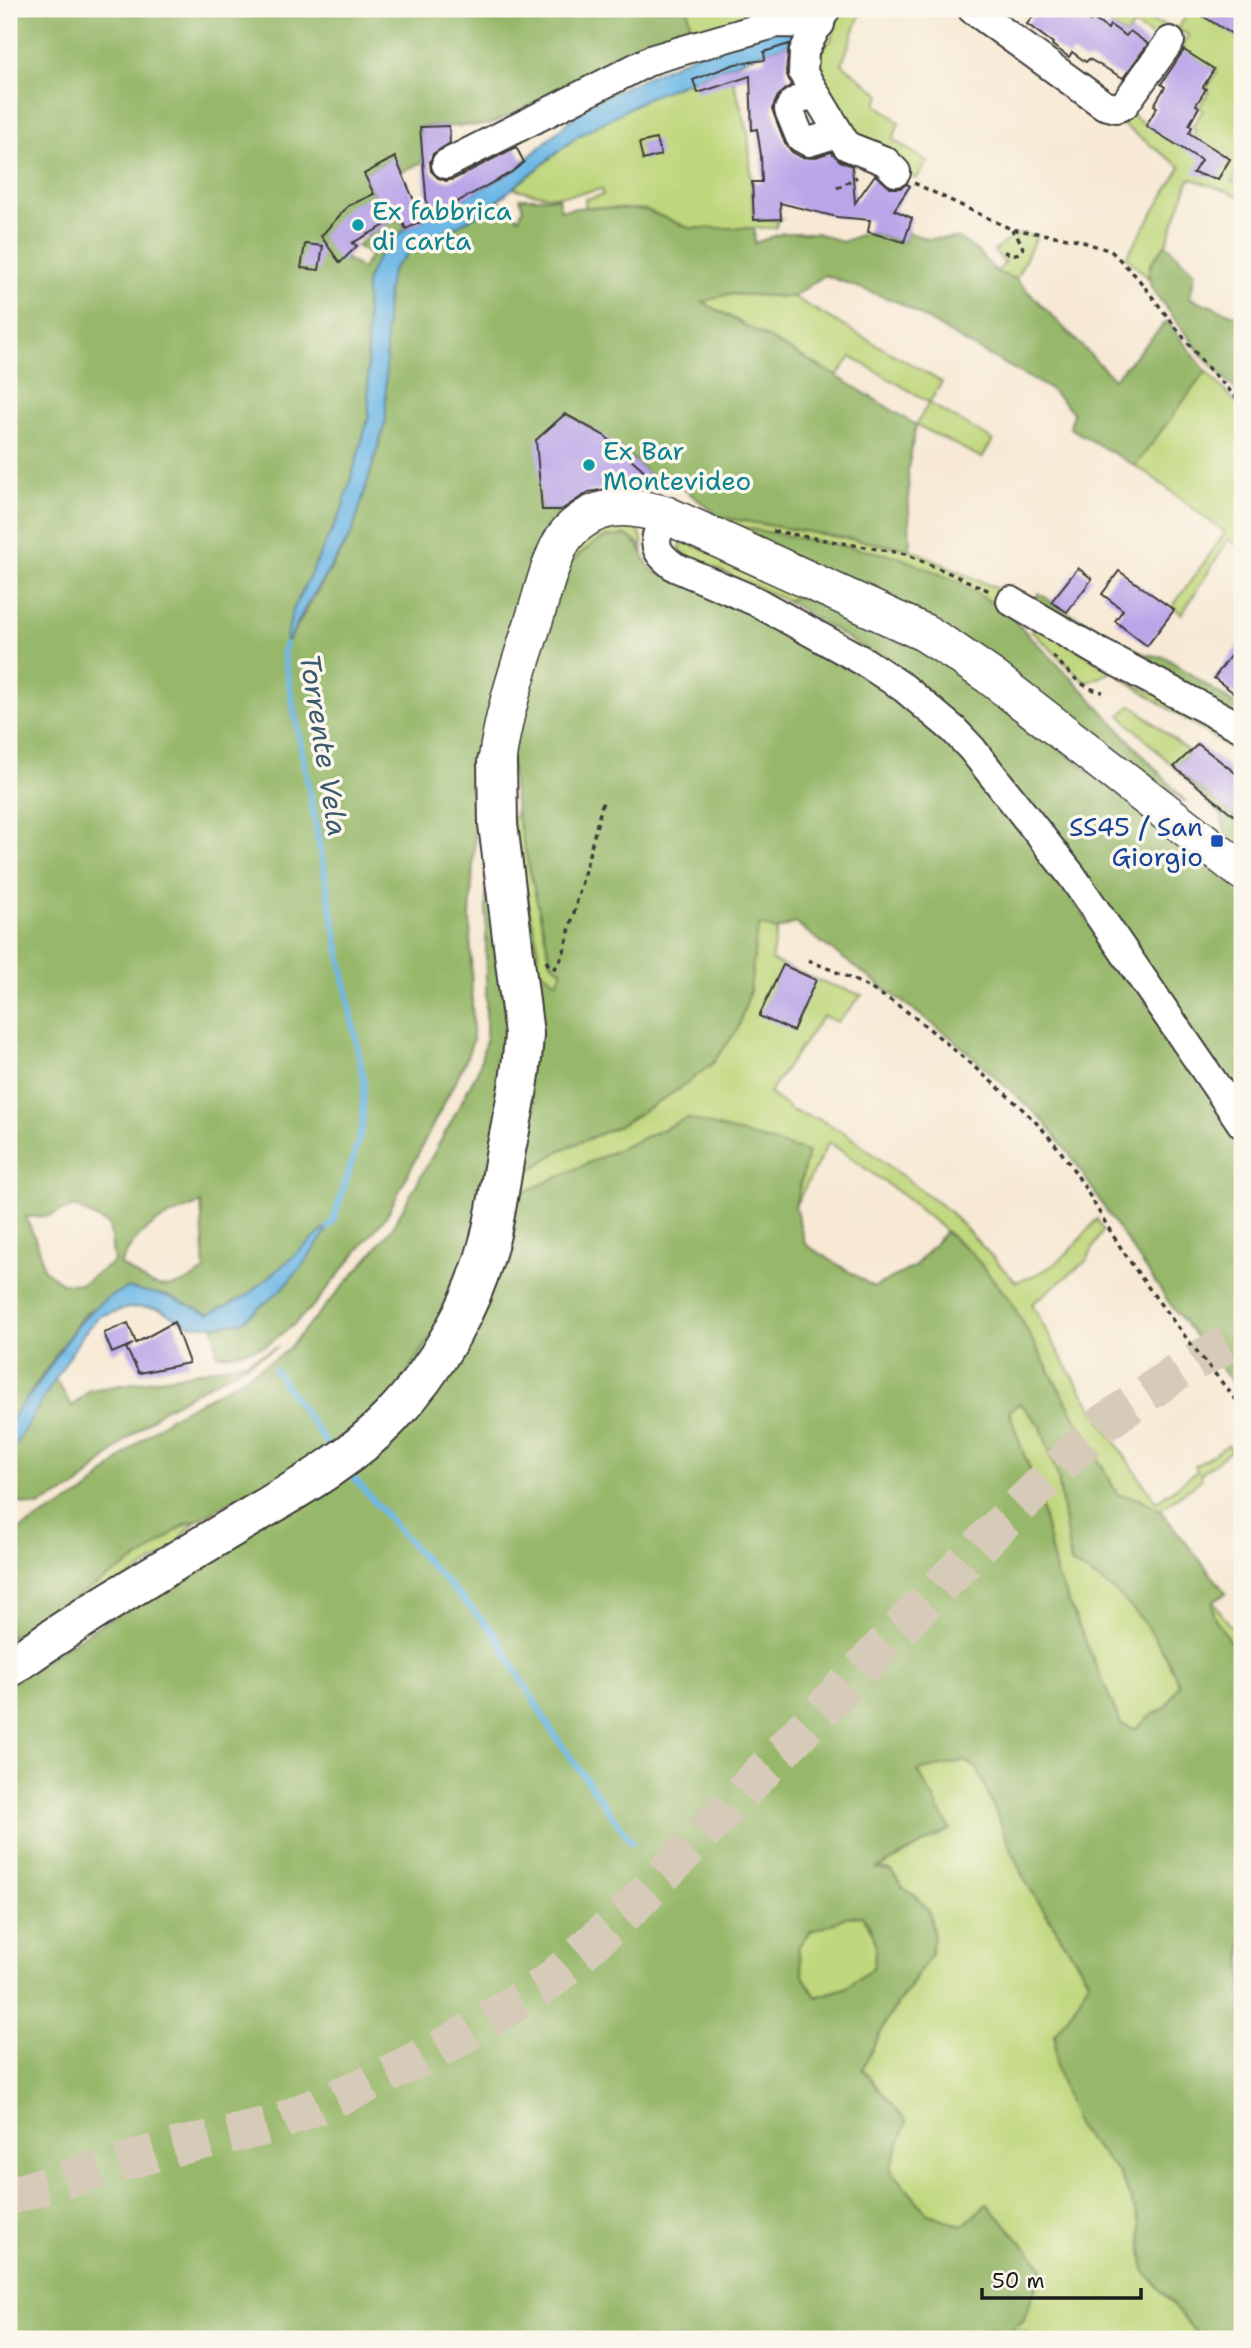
<svg xmlns="http://www.w3.org/2000/svg" width="1251" height="2348" viewBox="0 0 1251 2348" font-family="'Shantell Sans',sans-serif">
	<style>
		.green { fill: #bfd77b; stroke: #6e7a4c; stroke-width: 2 }
		.forest { fill: #97b86b; stroke: #5a6a44; stroke-width: 2; fill-rule: evenodd }
		.water { fill: #6db8e6; stroke: #446a81; stroke-width: 2 }
		.lines { fill: none; stroke-linecap: round; stroke-linejoin: round }
		.stream { stroke: #6db8e6; stroke-width: 6 }
		.building { fill: #baa5e8 }
		.highway-tunnel { stroke: #d6cab8; stroke-width: 38; stroke-dasharray: 38 19; stroke-linecap: butt }
		.minor-casing { stroke: #3d3b38; stroke-width: 32 }
		.major-casing { stroke: #3d3b38; stroke-width: 40 }
		.highway-casing { stroke: #3d3b38; stroke-width: 42 }
		.path { stroke: #3d3b38; stroke-width: 3.5; stroke-dasharray: 5 5; stroke-linecap: butt }
		.minor { stroke: #fff; stroke-width: 28 }
		.major { stroke: #fff; stroke-width: 37 }
		.highway { stroke: #fff; stroke-width: 38 }
		.culture-dot { fill: #0f9aa8; stroke: #fbf7ec; stroke-width: 2.5 }
		.transit-dot { fill: #1a4fb4; stroke: #fbf7ec; stroke-width: 2.5 }
		.labels { text-anchor: middle; dominant-baseline: central; stroke-width: 7; stroke-linejoin: round; paint-order: stroke }
		.culture-label { font-size: 26px; fill: #0d838f; stroke: #fbf7ec; text-anchor: start }
		.transit-label { font-size: 26px; fill: #164399; stroke: #fbf7ec; text-anchor: end }
		.water-label { font-size: 28px; font-style: italic; fill: #3c5a6d; stroke: #fbf7ec }
	</style>
	<rect width="100%" height="100%" fill="#fbf7ec"/>
	<filter id="ink" filterUnits="userSpaceOnUse"><feTurbulence type="fractalNoise" baseFrequency=".0143" numOctaves="2"/><feDisplacementMap in="SourceGraphic" scale="14" xChannelSelector="R" yChannelSelector="G"/><feConvolveMatrix kernelMatrix="1 2 1 2 8 2 1 2 1" color-interpolation-filters="sRGB"/></filter>
	<filter id="wash" filterUnits="userSpaceOnUse"><feTurbulence type="fractalNoise" baseFrequency=".00686" numOctaves="4" result="noise"/><feDisplacementMap in="SourceGraphic" scale="28" xChannelSelector="R" yChannelSelector="G"/><feGaussianBlur stdDeviation="1.57" result="paint"/><feColorMatrix in="noise" values="0 0 0 0 0 0 0 0 0 0 0 0 0 0 0 0 0 1.4 0 .05"/><feComposite in="paint" operator="in"/></filter>
	<g filter="url(#wash)">
		<rect width="100%" height="100%" fill="#f7e9d4"/>
		<g class="green">
			<path d="M688 9H786V12L694 40 656 42 621 57C639 38 666 38 691 36Z"/>
			<polygon points="840,9 862,9 842,64 881,95 876,104 899,122 893,140 928,162 916,179 846,138 811,58 831,40"/>
			<polygon points="1121,9 1172,28 1161,42 1134,25 1126,36 1110,25"/>
			<polygon points="1190,9 1215,9 1209,19 1242,40 1242,165 1232,182 1242,185 1242,197 1190,178 1166,244 1150,264 1148,278 1126,257 1181,167 1109,115 1127,112 1184,149 1196,130 1192,127 1203,110 1199,107 1209,92 1206,89 1217,72 1180,48 1189,35 1177,30"/>
			<path d="M729 66 748 132 754 220 781 219 777 222 776 228H689L646 210 586 207 585 199 603 195 602 189C561 197 554 200 513 188L578 136 649 97Z"/>
			<polygon points="1020,234 1037,236 1016,279 996,272 1005,263 994,251 1010,238"/>
			<polygon points="728,294 793,297 942,382 929,403 993,440 982,458 916,425 929,402 851,357 837,376 702,302"/>
			<polygon points="1206,371 1242,409 1242,549 1229,539 1182,614 1173,607 1175,603 1225,533 1150,475 1135,466"/>
			<polygon points="720,517 910,549 1013,596 1004,610 954,580 729,525"/>
			<path d="M604 522 637 527 642 538 643 554 639 543C603 528 596 542 569 563L571 549Z"/>
			<polygon points="684,541 841,608 792,598 787,601 684,554 679,548"/>
			<polygon points="1038,623 1112,672 1086,683 1031,630"/>
			<polygon points="1120,677 1242,734 1242,756"/>
			<polygon points="1132,705 1189,752 1174,767 1120,715"/>
			<path d="M516 811 551 962 562 971 557 982C539 971 536 970 538 947L509 828Z"/>
			<path d="M736 915 777 930 771 960 816 980 862 995 838 1022 823 1016 769 1093 793 1111 821 1120 845 1133 949 1211 1016 1282C1060 1268 1068 1253 1097 1219L1103 1230 1086 1261 1032 1304C1068 1375 1112 1437 1156 1502L1197 1471 1195 1466 1228 1445 1232 1450 1200 1474 1202 1479 1160 1510 1139 1498 1118 1495 1011 1301 971 1252 906 1198 829 1142 795 1206 687 1118 525 1192 524 1180 529 1171 561 1150 619 1126 679 1089 713 1063Z"/>
			<path d="M1020 1403 1041 1426 1058 1477 1071 1563C1085 1572 1101 1580 1114 1590 1142 1615 1166 1650 1179 1686L1165 1708 1149 1717 1136 1729 1121 1724 1056 1573 1037 1486 1024 1455 1009 1411Z"/>
			<path d="M196 1521 185 1533 179 1546 9 1652V1638C43 1614 80 1596 115 1573 135 1560 177 1525 196 1521Z"/>
			<polygon points="1213,1602 1242,1641 1242,1661 1213,1615"/>
			<polygon points="964,1761 977,1768 1024,1879 1089,1981 1078,2002 1055,2034 1077,2127 1120,2174 1140,2222 1144,2270 1201,2339 1037,2339 1028,2332 1011,2329 1023,2321 962,2226 928,2214 890,2169 862,2069 888,2018 914,1982 934,1937 929,1911 914,1895 902,1887 892,1871 875,1869 911,1851 918,1770"/>
			<path d="M863 1916C877 1936 877 1944 874 1968L845 1988 816 1997 803 1976 798 1947 810 1931 830 1925 845 1917Z"/>
		</g>
		<g class="forest">
			<path d="M9 9H688L691 37 658 38 628 51 609 69 488 125 420 127 423 162 401 172 395 158 364 173 374 194 345 258 362 269 371 256 357 246 370 234 400 217 406 229C386 245 375 260 366 283L369 416 342 510 293 610 284 648 352 533 386 420V307L390 276 394 267 414 248 482 213 498 200 519 218 523 208 520 198H558L561 210 586 207 646 210 689 228H754L755 243 783 233H817L842 242 868 232 904 242 907 232 928 239 958 238 977 251 996 272 1016 279 1114 379 1167 321 1206 371 1135 466 1070 428 1073 412 1050 389 959 339 900 303 825 275 793 297 728 294 703 302 837 376 916 425 908 469 910 549 720 517 680 486 667 481 653 480C630 451 598 431 565 414L542 510H558V522L488 750 470 775 476 817 470 917 473 1040 465 1062 387 1215 315 1304 291 1327 266 1345 234 1354 217 1355 214 1326 220 1320 167 1296 127 1288 84 1314 9 1424 11 1400 9 1389ZM201 1203 205 1271C185 1283 166 1294 144 1280 135 1275 129 1268 120 1265 137 1226 165 1217 201 1203ZM74 1206 109 1225 114 1262 81 1284 62 1283 43 1269 40 1251 26 1217 49 1216Z"/>
			<path d="M1166 244 1195 273 1190 298 1242 318V396L1205 359 1152 289C1144 267 1152 261 1166 244Z"/>
			<polygon points="729,525 896,556 954,580 1004,610 1085,692 1186,802 1076,725"/>
			<path d="M626 535C642 543 641 558 652 570L738 605 892 692 965 758 1019 824 1217 1102 1242 1145V1394L1175 1311 1110 1217 1074 1160 1042 1119 953 1039 795 923 777 930 760 925 756 938 750 991 738 1029 713 1063 679 1089 619 1126 561 1150 529 1171 524 1181 525 1192 687 1118 808 1152 795 1206 805 1244 874 1287 914 1267 945 1232 971 1252 1011 1302 1118 1495 1139 1498 1160 1510 1226 1593 1213 1602V1615L1242 1661V2339H1201L1144 2270 1140 2222 1120 2174 1077 2127 1056 2067 1055 2034 1078 2002 1089 1980 1024 1879 977 1768 964 1761 918 1771 950 1829 877 1869 892 1871 902 1887 914 1895 929 1911 934 1937 931 1954 888 2018 862 2069 907 2122 890 2169 928 2214 962 2226 987 2204 1044 2267 1023 2321 1011 2329H985L970 2336 974 2339H9V1683L346 1467 502 1225 509 828 538 947C536 970 539 971 557 982L562 971 551 962 516 811 508 740 569 563 596 542 607 537ZM1020 1403 1041 1427 1058 1477 1071 1563C1085 1572 1101 1580 1113 1590 1142 1615 1166 1650 1179 1685L1165 1708 1149 1717 1136 1729 1121 1724 1056 1573 1037 1486 1024 1455 1009 1411ZM862 1916C877 1936 877 1943 873 1968L845 1988 816 1997 803 1976 798 1947 810 1931 830 1925 845 1917Z"/>
			<polygon points="1039,593 1064,610 1144,654 1165,657 1242,709 1242,721 1030,605"/>
			<polygon points="798,596 926,646 1242,888 1242,1100 1035,813 866,650 787,601"/>
			<polygon points="1174,767 1242,822 1242,857 1228,845 1221,815"/>
			<polygon points="486,817 510,1056 468,1264 451,1306 391,1398 306,1467 288,1470 196,1521 184,1524 151,1551 9,1638 9,1546 17,1531 85,1493 136,1444 171,1417 228,1387 284,1353 369,1257 392,1228 450,1124 479,1068 486,1039"/>
			<polygon points="278,1347 164,1409 121,1444 77,1487 38,1506 23,1504 9,1495 9,1452 55,1379 72,1406 90,1390 179,1376 245,1362"/>
		</g>
		<g class="water">
			<polygon points="786,9 814,9 800,41 764,52 649,97 578,136 482,213 414,248 394,267 390,277 386,307 386,420 352,533 306,606 283,651 293,610 342,510 369,416 366,283 374,264 387,244 406,229 512,172 588,104 786,13"/>
			<path d="M333 1222 303 1265 282 1289 242 1322 214 1326H192L159 1309 148 1307 128 1308 100 1316 83 1334 17 1442 9 1452C9 1444 7 1432 9 1425 12 1413 27 1400 34 1390 64 1349 76 1309 127 1288L167 1296 209 1314 247 1296Z"/>
		</g>
		<g class="lines">
			<g class="stream">
				<polyline points="286,644 283,651 364,1083 362,1129 333,1222 328,1227"/>
				<polyline points="275,1370 326,1443"/>
				<polyline points="352,1476 419,1553 495,1634 551,1730 632,1843"/>
			</g>
		</g>
		<g id="blocks">
			<g class="building">
				<polygon points="1039,9 1072,9 1090,21 1092,18 1108,29 1110,25 1126,36 1130,31 1148,44 1123,78 1089,59 1086,62 1072,52 1069,57 1052,45 1053,43 1027,24"/>
				<polygon points="1191,9 1242,9 1242,40"/>
				<polygon points="789,44 786,72 791,85 778,96 772,109 785,143 792,152 801,157 813,158 831,152 840,161 852,166 855,203 875,175 891,188 900,188 907,184 910,186 894,210 912,218 904,242 868,232 870,220 837,217 780,203 781,219 754,220 752,182 762,182 761,155 757,129 752,130 750,76 698,93 693,80 735,64 765,60 764,52"/>
				<polygon points="1184,50 1214,69 1203,87 1206,89 1196,105 1199,107 1189,125 1192,127 1189,133 1230,159 1218,179 1193,173 1201,160 1146,126 1157,107 1154,105 1165,87 1161,84"/>
				<polygon points="449,126 450,143 433,154 430,162 431,171 438,178 446,181 454,179 516,147 524,162 512,172 428,218 420,127"/>
				<polygon points="656,139 661,155 643,160 639,143"/>
				<polygon points="395,157 423,221 406,229 400,217 352,243 357,246 340,263 321,236 348,206 374,194 364,174"/>
				<polygon points="305,244 323,246 319,270 301,268"/>
				<polygon points="565,414 605,436 655,480 589,492 561,510 542,510 536,440"/>
				<polygon points="1078,568 1092,579 1067,612 1051,602"/>
				<polygon points="1119,571 1174,610 1147,646 1115,621 1123,610 1102,594"/>
				<polygon points="1242,640 1242,699 1214,678"/>
				<polygon points="1198,744 1242,778 1242,822 1174,767"/>
				<polygon points="783,965 816,980 793,1031 759,1016"/>
				<polygon points="174,1322 189,1363 139,1373 126,1348 133,1344 112,1353 104,1333 128,1323 136,1343"/>
			</g>
		</g>
	</g>
	<g filter="url(#ink)">
		<use href="#blocks" fill-opacity="0" stroke="#3d3b38" stroke-width="2"/>
		<g class="lines">
			<polyline class="highway-tunnel" points="9,2196 171,2148 269,2126 364,2086 449,2044 549,1982 632,1907 989,1536 1103,1424 1183,1368 1242,1336"/>
			<defs>
				<g id="minor">
					<polyline points="826,9 804,51 803,73 847,146 885,161 896,172"/>
					<polyline points="972,9 1104,105 1116,108 1124,105 1170,41"/>
					<polyline points="813,91 792,104 789,110 800,137 809,142 838,133"/>
					<polyline points="446,164 653,59 777,23 820,24"/>
					<path d="M666 515C653 540 650 549 675 567L755 601 865 662 904 688 954 730 972 749 1072 876 1242 1124"/>
					<polyline points="1011,601 1100,653 1242,728"/>
				</g>
				<path id="major" d="M497 762C503 712 520 665 535 617 543 592 549 564 562 541 566 534 573 527 580 522 607 501 636 507 666 515L925 633 955 652 990 676 1242 871"/>
				<path id="highway" d="M9 1668C82 1616 161 1570 238 1524 290 1493 348 1462 390 1418 437 1369 474 1304 490 1238 497 1209 501 1179 506 1150 514 1111 522 1073 524 1034L498 824 497 762"/>
			</defs>
			<use href="#minor" class="minor-casing"/>
			<use href="#major" class="major-casing"/>
			<use href="#highway" class="highway-casing"/>
			<g class="path">
				<polyline points="914,183 1011,229 1074,239 1111,251 1136,276 1205,365 1242,403"/>
				<polyline points="837,188 857,177"/>
				<path d="M1004 252C1011 254 1018 257 1023 249L1021 242 1012 230"/>
				<polyline points="773,531 906,554 990,591"/>
				<path d="M1053 656C1068 671 1081 689 1103 692"/>
				<path d="M808 960C829 969 852 978 871 989 909 1009 941 1039 973 1066 1001 1090 1031 1114 1054 1143 1081 1176 1099 1215 1123 1251 1159 1305 1201 1357 1242 1407"/>
				<polyline points="546,961 550,967 555,968 559,963 564,951 603,801"/>
			</g>
			<use href="#minor" class="minor"/>
			<use href="#major" class="major"/>
			<use href="#highway" class="highway"/>
		</g>
	</g>
	<g class="culture-dot">
		<circle cx="358" cy="225" r="7"/>
		<circle cx="589" cy="465" r="7"/>
	</g>
	<rect class="transit-dot" x="1210" y="834" width="14" height="14" rx="3.5"/>
	<g class="labels">
		<g class="culture-label">
			<text x="372" y="210">Ex fabbrica<tspan x="372" dy="30">di carta</tspan></text>
			<text x="603" y="450">Ex Bar<tspan x="603" dy="30">Montevideo</tspan></text>
		</g>
		<g class="transit-label">
			<text x="1203" y="826">SS45 / San<tspan x="1203" dy="30">Giorgio</tspan></text>
		</g>
		<g class="water-label">
			<text transform="translate(324 745) rotate(81)">Torrente Vela</text>
		</g>
	</g>
	<rect width="1251" height="2348" fill="none" stroke="#fbf7ec" stroke-width="35"/>
	<path d="M982 2288v10h159v-10" fill="none" stroke="#1c1c1c" stroke-width="3.5"/>
	<text x="992" y="2288" font-size="21" fill="#1c1c1c" stroke="#fbf7ec" stroke-width="5" paint-order="stroke">50 m</text>
</svg>
